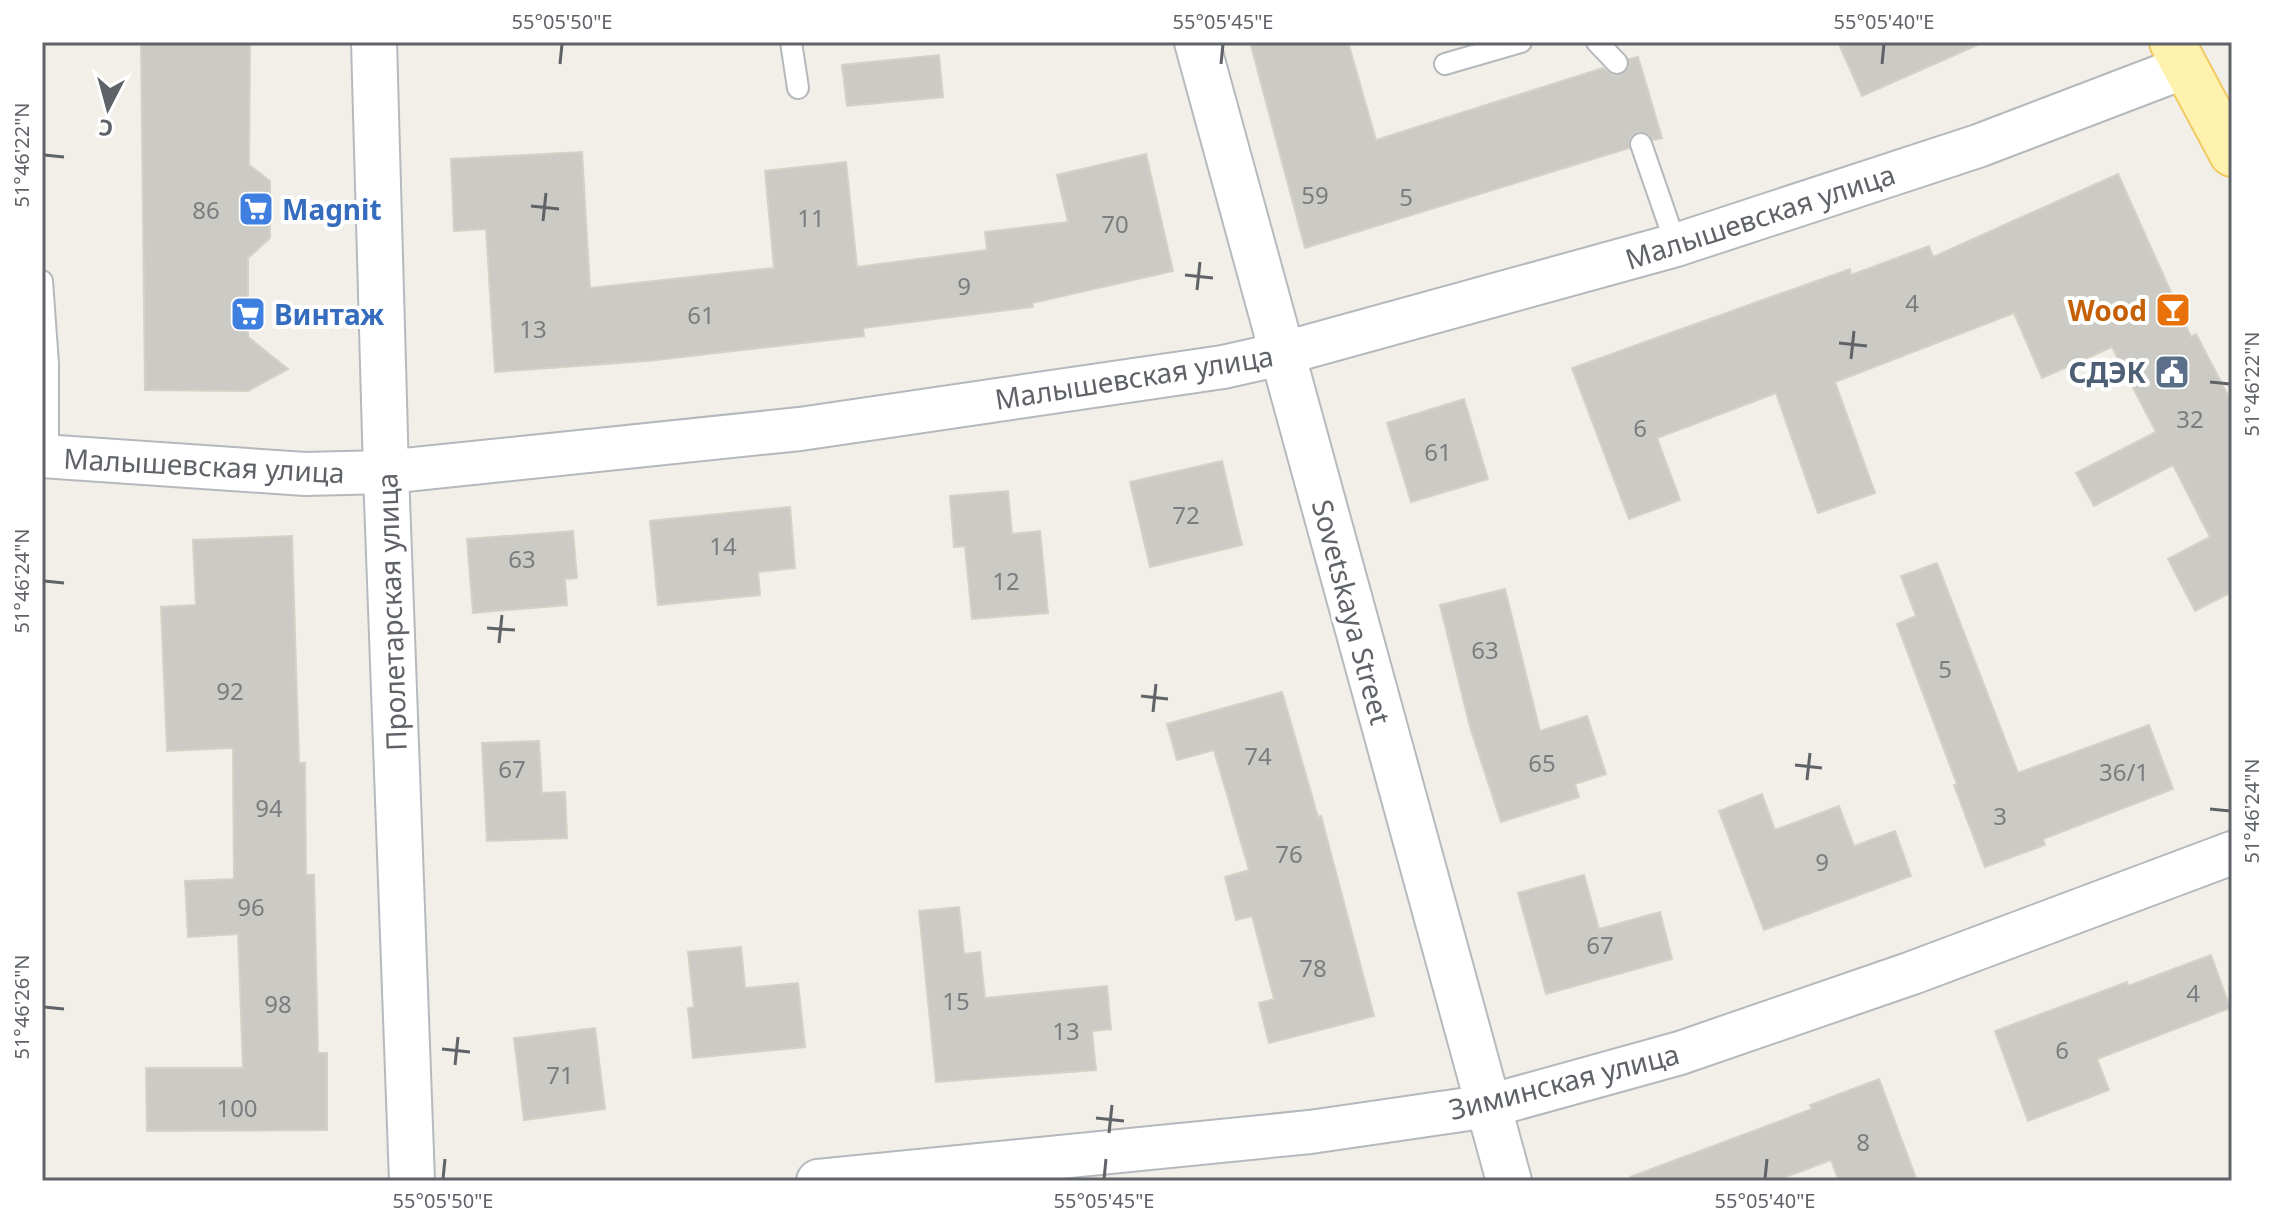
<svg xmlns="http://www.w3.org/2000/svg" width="2274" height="1223" viewBox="0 0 2274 1223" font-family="'Noto Sans',sans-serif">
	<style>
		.building { fill: #cccac5; stroke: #d6d1c6; stroke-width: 2 }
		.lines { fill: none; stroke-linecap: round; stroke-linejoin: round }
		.lane-casing { stroke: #b5b8bc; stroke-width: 24 }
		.street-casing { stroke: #b5b8bc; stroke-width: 46 }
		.secondary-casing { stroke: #b6babf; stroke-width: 48 }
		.primary-casing { stroke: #f2c960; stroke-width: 48 }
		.lane { stroke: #fff; stroke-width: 20 }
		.street { stroke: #fff; stroke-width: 42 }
		.secondary { stroke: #fff; stroke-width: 44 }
		.primary { stroke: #fff2af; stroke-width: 44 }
		.ticks { fill: none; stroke: #5f6368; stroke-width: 3 }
		.labels { text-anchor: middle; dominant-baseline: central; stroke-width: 8; stroke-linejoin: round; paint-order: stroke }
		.number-label { font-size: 24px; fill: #7a7d7f }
		.shop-label { font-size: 28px; font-weight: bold; fill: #366cbe; stroke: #fff; text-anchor: start }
		.street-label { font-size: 28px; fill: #5f6368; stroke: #fff }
		.food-label { font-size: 28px; font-weight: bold; fill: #c56008; stroke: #fff; text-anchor: end }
		.service-label { font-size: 28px; font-weight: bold; fill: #4e5e75; stroke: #fff; text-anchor: end }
		.neatline { fill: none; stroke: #5f6368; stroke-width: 3 }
		.ticks-label { font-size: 20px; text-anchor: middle; fill: #5f6368 }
	</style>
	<rect width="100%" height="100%" fill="#f1efe8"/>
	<g class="building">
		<polygon points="141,42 250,42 249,165 270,181 270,238 248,258 248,337 288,369 248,391 145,390"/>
		<polygon points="1250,42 1348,42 1376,140 1603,68 1613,75 1621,75 1629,67 1629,59 1638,57 1662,138 1654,140 1649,134 1638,132 1631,136 1629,148 1305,248"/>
		<polygon points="1838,42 1984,42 1862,96"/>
		<polygon points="939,55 943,97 847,106 842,65"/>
		<polygon points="582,152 590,288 774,268 765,171 846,162 857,267 987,250 985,232 1068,222 1057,175 1146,154 1173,271 1032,303 1033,307 863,328 864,336 647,361 495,372 486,229 454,231 451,159"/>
		<polygon points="2118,174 2191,337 2196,334 2232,403 2232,592 2195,611 2168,559 2210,537 2173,465 2094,506 2076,473 2156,432 2112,347 2042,378 2014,313 1835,382 1875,493 1818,513 1776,393 1657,438 1680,500 1629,519 1572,368 1850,269 1851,275 1929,246 1933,257"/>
		<polygon points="1464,399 1488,479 1411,502 1387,423"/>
		<polygon points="1222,461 1242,545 1150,567 1130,482"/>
		<polygon points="1008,491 1012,534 1040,531 1048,613 972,619 965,546 954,547 950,496"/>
		<polygon points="790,507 795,568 758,572 760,595 658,605 650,521"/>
		<polygon points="573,531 577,578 565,579 567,605 473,613 467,539"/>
		<polygon points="292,536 299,763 305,763 306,875 314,875 318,1053 327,1053 327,1130 147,1131 146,1068 243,1068 238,934 188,937 185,881 234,879 233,748 167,751 161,607 196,605 193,540"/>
		<polygon points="1937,563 2018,773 2149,725 2173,789 2043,839 2045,845 1985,867 1954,785 1957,784 1897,624 1916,616 1901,576"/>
		<polygon points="1505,589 1540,731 1587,716 1606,774 1575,784 1579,797 1501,822 1470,727 1440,605"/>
		<polygon points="1282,692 1318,817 1321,816 1374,1016 1269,1043 1259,1003 1274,999 1252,916 1236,920 1225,877 1249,870 1214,750 1177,760 1167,724"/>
		<polygon points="539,741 542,793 565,792 567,838 487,841 482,743"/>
		<polygon points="1762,794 1775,830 1839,806 1854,846 1895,831 1911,876 1764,930 1719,811"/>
		<polygon points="1584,875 1599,929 1660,912 1672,959 1546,994 1518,893"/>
		<polygon points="959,907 964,954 980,952 985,998 1107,986 1111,1029 1092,1031 1096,1070 936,1082 919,911"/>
		<polygon points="741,947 745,988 798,983 805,1047 693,1058 688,1008 694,1007 688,952"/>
		<polygon points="2211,955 2230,1008 2097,1059 2109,1090 2028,1121 1995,1031 2127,982 2128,986"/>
		<polygon points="595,1028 605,1109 524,1120 514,1038"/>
		<polygon points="1879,1079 1917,1181 1839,1181 1831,1160 1775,1181 1630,1181 1630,1177 1812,1109 1810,1105"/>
	</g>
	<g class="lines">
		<defs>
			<g id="lane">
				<polyline points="791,42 798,88"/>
				<polyline points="1597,42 1617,63"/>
				<polyline points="1445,64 1521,42"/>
				<polyline points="1641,144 1676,245"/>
				<polyline points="42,281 48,364 48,456"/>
			</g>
			<g id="street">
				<polyline points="42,456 305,474 386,472 800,429 1223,367 1281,354 1676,245 1978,146 2185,67"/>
				<polyline points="818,1181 1310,1132 1489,1106 1680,1053 1912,973 2232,853"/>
			</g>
			<g id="secondary">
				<polyline points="374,42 386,472 412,1181"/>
				<polyline points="1197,42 1509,1181"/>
			</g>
			<polyline id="primary" points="2172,42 2232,154"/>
		</defs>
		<use href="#lane" class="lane-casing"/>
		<use href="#street" class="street-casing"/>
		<use href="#secondary" class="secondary-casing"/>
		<use href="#primary" class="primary-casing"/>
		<use href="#lane" class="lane"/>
		<use href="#street" class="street"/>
		<use href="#secondary" class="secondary"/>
		<use href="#primary" class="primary"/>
	</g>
	<path class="ticks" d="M560 64 562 44M1221 64 1223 44M1882 64 1884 44M44 155 64 157M531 206 559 209M543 221 546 193M1185 275 1213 278M1197 290 1200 262M1839 343 1867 346M1851 359 1854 331M2210 382 2230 384M44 581 64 583M487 628 515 630M499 643 502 615M1141 696 1168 699M1153 712 1156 684M1795 765 1822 768M1807 780 1810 753M2210 809 2230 811M44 1007 64 1009M442 1049 470 1052M455 1065 458 1037M1096 1118 1124 1121M1109 1133 1112 1105M443 1179 445 1159M1104 1179 1106 1159M1765 1179 1767 1159"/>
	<defs>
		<symbol id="supermarket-square" viewBox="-11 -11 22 22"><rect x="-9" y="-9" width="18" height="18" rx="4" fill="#3f7fe0" stroke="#fff"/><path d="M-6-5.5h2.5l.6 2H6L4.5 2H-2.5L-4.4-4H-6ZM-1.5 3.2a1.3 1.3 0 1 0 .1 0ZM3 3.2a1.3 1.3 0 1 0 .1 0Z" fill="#fff"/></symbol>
		<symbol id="bar-square" viewBox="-11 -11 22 22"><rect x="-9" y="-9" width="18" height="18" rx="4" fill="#e8710a" stroke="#fff"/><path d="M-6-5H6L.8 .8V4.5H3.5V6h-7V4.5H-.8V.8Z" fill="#fff"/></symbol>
		<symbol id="civic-square" viewBox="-11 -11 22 22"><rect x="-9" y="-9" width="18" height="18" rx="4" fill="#5c6f8a" stroke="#fff"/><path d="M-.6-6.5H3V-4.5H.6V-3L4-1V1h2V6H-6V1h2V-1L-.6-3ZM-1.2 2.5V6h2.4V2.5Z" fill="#fff"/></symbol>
	</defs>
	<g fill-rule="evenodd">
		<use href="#supermarket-square" x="236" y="189" width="40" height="40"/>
		<use href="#bar-square" x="2153" y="290" width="40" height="40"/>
		<use href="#supermarket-square" x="228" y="294" width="40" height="40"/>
		<use href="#civic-square" x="2152" y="352" width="40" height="40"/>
	</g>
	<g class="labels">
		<g class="number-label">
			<text x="1315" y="194">59</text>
			<text x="1406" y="196">5</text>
			<text x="206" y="209">86</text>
			<text x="811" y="217">11</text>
			<text x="1115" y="223">70</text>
			<text x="964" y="285">9</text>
			<text x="1912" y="302">4</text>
			<text x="701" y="314">61</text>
			<text x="533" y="328">13</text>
			<text x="2190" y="418">32</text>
			<text x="1640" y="427">6</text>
			<text x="1438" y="451">61</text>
			<text x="1186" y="514">72</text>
			<text x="723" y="545">14</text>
			<text x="522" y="558">63</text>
			<text x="1006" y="580">12</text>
			<text x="1485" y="649">63</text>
			<text x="1945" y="668">5</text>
			<text x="230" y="690">92</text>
			<text x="1258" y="755">74</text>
			<text x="1542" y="762">65</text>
			<text x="512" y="768">67</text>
			<text x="2124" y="771">36/1</text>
			<text x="269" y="807">94</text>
			<text x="2000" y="815">3</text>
			<text x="1289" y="853">76</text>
			<text x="1822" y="861">9</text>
			<text x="251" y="906">96</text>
			<text x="1600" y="944">67</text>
			<text x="1313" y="967">78</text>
			<text x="2193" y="992">4</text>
			<text x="956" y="1000">15</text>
			<text x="278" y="1003">98</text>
			<text x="1066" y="1030">13</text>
			<text x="2062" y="1049">6</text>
			<text x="560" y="1074">71</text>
			<text x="237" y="1107">100</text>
			<text x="1863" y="1141">8</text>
		</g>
		<g class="shop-label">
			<text x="282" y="209">Magnit</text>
			<text x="274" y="314">Винтаж</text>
		</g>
		<g class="street-label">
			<text transform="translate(1760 216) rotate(-18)">Малышевская улица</text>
			<text transform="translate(1134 377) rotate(-9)">Малышевская улица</text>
			<text transform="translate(204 465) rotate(3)">Малышевская улица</text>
			<text transform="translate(391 612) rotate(-92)">Пролетарская улица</text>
			<text transform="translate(1352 612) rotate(75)">Sovetskaya Street</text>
			<text transform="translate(1564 1081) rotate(-14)">Зиминская улица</text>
		</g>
		<g class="food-label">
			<text x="2147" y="310">Wood</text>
		</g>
		<g class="service-label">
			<text x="2146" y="372">СДЭК</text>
		</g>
	</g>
	<rect width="2274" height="1223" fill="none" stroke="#ffffff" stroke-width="88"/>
	<g transform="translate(108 108) rotate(186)" stroke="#ffffff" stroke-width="6" paint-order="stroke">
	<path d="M0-6L14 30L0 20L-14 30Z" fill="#5f6368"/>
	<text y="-12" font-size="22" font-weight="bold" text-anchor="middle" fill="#5f6368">С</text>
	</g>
	<rect x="44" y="44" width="2186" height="1135" class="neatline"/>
	<g class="ticks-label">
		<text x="562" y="29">55°05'50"E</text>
		<text x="1223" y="29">55°05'45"E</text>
		<text x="1884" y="29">55°05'40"E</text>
		<text transform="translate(22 155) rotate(-90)" y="7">51°46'22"N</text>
		<text transform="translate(2252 384) rotate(-90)" y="7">51°46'22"N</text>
		<text transform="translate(22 581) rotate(-90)" y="7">51°46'24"N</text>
		<text transform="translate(2252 811) rotate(-90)" y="7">51°46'24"N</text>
		<text transform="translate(22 1007) rotate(-90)" y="7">51°46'26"N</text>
		<text x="443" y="1208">55°05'50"E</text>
		<text x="1104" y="1208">55°05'45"E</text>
		<text x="1765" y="1208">55°05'40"E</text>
	</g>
</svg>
